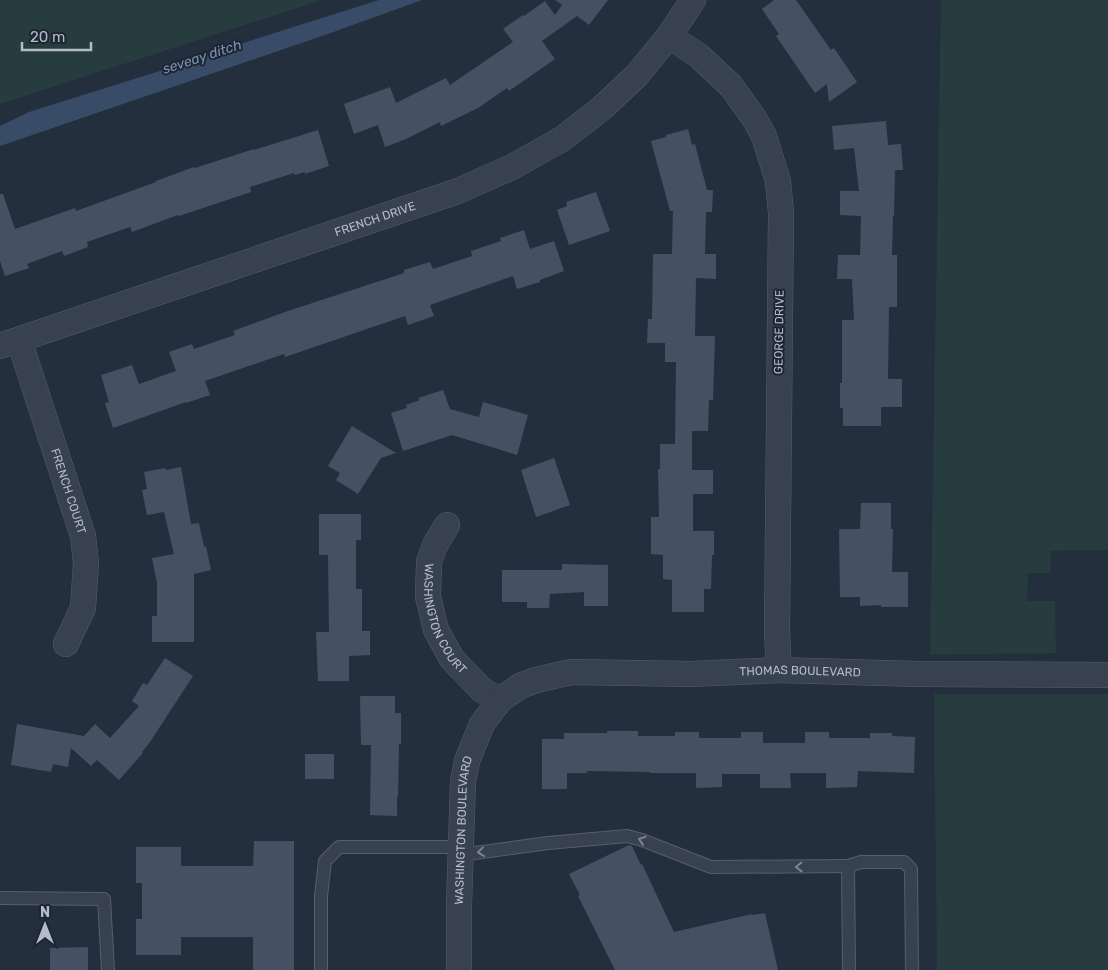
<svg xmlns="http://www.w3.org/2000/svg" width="1108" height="970" viewBox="0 0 1108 970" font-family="Rubik,sans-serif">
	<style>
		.green { fill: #263c3f }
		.water { fill: #394c67 }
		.building { fill: #455162 }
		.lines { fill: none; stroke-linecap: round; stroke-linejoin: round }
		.service-casing { stroke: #565f6c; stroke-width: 14 }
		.minor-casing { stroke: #565f6c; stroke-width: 26 }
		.service { stroke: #38414e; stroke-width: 12 }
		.minor { stroke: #38414e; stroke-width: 25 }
		.oneway { stroke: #7c8592 }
		.labels { text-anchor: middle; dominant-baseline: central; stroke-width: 4; stroke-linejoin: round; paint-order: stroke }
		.street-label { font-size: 12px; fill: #b4bcc9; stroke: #1d2633 }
		.water-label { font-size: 14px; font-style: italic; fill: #7c92b1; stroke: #1d2633 }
	</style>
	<rect width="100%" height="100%" fill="#242f3e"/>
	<g class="green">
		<polygon points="0,0 322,0 0,104"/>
		<polygon points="941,0 1108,0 1108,550 1051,551 1050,573 1028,573 1027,601 1055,601 1056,653 930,655"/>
		<polygon points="934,694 1108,694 1108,970 937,970"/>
	</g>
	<polygon class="water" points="379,0 422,0 325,35 0,146 0,126 29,112 166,69 199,57"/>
	<g class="building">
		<polygon points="555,0 608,0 589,25 577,16 542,41 555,59 509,91 507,88 478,108 441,126 440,122 406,139 385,147 378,125 354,134 344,104 390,87 396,103 446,78 450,85 513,42 503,29 523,15 524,16 545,1 555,15 562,5"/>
		<polygon points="774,0 796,0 831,50 834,48 857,82 829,102 827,84 815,93 776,36 779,34 762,9"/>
		<polygon points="886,121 888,145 901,144 903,170 895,170 894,216 893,216 892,255 897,255 897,307 889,307 888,379 902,379 902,407 881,407 881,426 843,426 843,408 840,408 840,383 842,383 842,320 854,320 852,279 837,279 838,255 860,255 861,216 840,215 840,191 859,191 854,148 834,150 832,126"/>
		<polygon points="688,129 692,145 695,144 707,190 713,190 712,212 706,212 705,254 716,254 716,279 696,278 695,336 715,336 713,400 709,400 708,431 692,431 692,470 713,470 713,494 693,494 693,531 714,531 714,555 712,555 711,589 704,589 704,612 672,612 672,580 663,579 663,555 651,554 651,517 659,517 658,469 660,469 660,444 675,444 676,362 665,362 665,343 647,343 648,319 652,319 653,254 672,254 673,211 670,211 651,141 666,137 666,135"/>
		<polygon points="318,130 329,166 305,174 305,172 295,175 294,173 250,187 251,192 179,216 178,215 132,232 130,227 87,242 88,247 64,256 62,251 27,264 29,268 5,276 0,261 0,194 3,194 15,229 75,208 76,211 156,182 156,181 194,167 195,168 254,149 254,150"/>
		<polygon points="596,192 610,231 569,245 557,210 567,206 566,202"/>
		<polygon points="524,230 530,249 554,241 564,271 540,280 540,282 517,289 513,276 430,305 434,316 408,325 405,316 285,357 284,354 205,381 210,395 186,403 186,402 113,428 105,403 109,402 101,375 132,365 139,384 176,371 169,352 192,344 194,349 235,335 233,331 285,312 404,273 404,270 430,262 433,269 472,256 471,251 501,241 500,238"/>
		<polygon points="443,390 450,409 479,417 483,402 528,415 517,455 452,435 403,451 391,413 407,408 406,405 420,400 418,398"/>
		<polygon points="352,426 396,453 381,458 358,494 336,480 340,473 328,466"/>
		<polygon points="554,458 570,505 536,517 521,470"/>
		<polygon points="181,467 191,524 199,523 204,547 206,546 211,570 194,574 194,642 152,642 152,616 157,616 157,583 152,558 174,554 164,512 147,515 142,490 147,489 144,472 165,468 166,470"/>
		<polygon points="861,503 891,503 891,529 893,529 892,572 908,572 908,607 881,607 881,605 860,606 860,597 840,597 839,529 860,529"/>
		<polygon points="319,514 361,514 361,540 356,540 356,589 362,589 362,631 370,631 370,655 349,656 349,681 318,681 316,632 329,632 328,555 319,555"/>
		<polygon points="562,564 608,565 608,606 584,606 584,592 550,594 549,608 527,608 527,602 502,602 502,570 562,570"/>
		<polygon points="165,658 193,676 150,742 142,752 143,753 119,780 97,760 91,766 71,748 68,767 53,764 51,772 11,765 17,724 84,736 95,724 110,738 139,706 132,701 143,683 147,685"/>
		<polygon points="360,696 395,696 395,713 401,713 401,744 399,744 398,797 397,797 397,816 370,815 371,745 361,745"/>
		<polygon points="607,731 638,731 638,736 675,736 675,732 699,732 699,738 741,738 741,732 763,732 763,743 805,743 805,732 829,732 829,738 870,738 870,733 892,733 892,736 915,737 914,773 858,771 857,787 826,788 826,773 790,773 791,788 760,788 760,774 722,774 722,787 696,788 696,773 650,773 650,772 587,771 587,773 567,773 567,789 542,789 542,739 564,739 564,733 607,733"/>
		<rect x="305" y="754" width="29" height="25"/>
		<polygon points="254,841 294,841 294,970 253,970 253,937 181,937 181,955 136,955 136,919 142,919 142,883 136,883 136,847 181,847 181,866 253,866"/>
		<polygon points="629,845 632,846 641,865 642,864 674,932 752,914 752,915 765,913 778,970 615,970 578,896 580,895 569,874"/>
		<polygon points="88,947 88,970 50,970 50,948"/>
	</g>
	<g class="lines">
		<defs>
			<g id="service">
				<polyline points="461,855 548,843 627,836 642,840 711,867 848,866"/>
				<polyline points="0,898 104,899 108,970"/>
				<polyline points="321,970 321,896 325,861 339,847 461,847"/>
				<polyline points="849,970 848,866 861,862 904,862 911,869 912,970"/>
			</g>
			<g id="minor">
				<polyline points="669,36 699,56 731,86 754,118 764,136 778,181 781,213 777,632 779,670"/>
				<path id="s1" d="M19 340 83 536 86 563 83 608 66 644"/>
				<path id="s2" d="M0 346 458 191 514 166 562 139 602 108 637 75 669 36 693 0"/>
				<path id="s3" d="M447 525 435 545 429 562 428 597 436 630 452 659 482 690 500 700"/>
				<path id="s4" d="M459 970V905L463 782 467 761 482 724 500 700 520 686 536 680 571 672 692 674 779 670 917 674 1108 675"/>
			</g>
		</defs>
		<use href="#service" class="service-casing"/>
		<use href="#minor" class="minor-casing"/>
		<use href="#service" class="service"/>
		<use href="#minor" class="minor"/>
	</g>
	<defs><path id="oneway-chevron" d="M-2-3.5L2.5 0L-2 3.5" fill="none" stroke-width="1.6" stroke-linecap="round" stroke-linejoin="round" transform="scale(1.25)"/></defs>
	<g class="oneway">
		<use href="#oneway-chevron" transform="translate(642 840) rotate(-162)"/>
		<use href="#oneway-chevron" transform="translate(481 852) rotate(173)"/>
		<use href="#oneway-chevron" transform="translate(799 867) rotate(179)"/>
	</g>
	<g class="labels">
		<g class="street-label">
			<text stroke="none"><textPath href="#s2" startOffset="396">FRENCH DRIVE</textPath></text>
			<text transform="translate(779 332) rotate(-89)">GEORGE DRIVE</text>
			<text stroke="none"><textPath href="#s1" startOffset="159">FRENCH COURT</textPath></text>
			<text stroke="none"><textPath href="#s3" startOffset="102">WASHINGTON COURT</textPath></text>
			<text stroke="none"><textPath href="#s4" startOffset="586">THOMAS BOULEVARD</textPath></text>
			<text stroke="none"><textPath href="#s4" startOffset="140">WASHINGTON BOULEVARD</textPath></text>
		</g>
		<g class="water-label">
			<text transform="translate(202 57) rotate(-18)">seveay ditch</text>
		</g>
	</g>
	<g transform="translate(45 925)" stroke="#1d2633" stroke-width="4" paint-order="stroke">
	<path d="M0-4L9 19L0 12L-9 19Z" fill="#b4bcc9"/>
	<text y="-8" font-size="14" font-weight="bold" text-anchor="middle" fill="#b4bcc9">N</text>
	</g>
	<path d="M22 42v8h69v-8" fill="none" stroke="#b4bcc9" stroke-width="2.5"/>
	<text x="30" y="42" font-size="15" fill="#b4bcc9" stroke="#1d2633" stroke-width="4" paint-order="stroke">20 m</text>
</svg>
